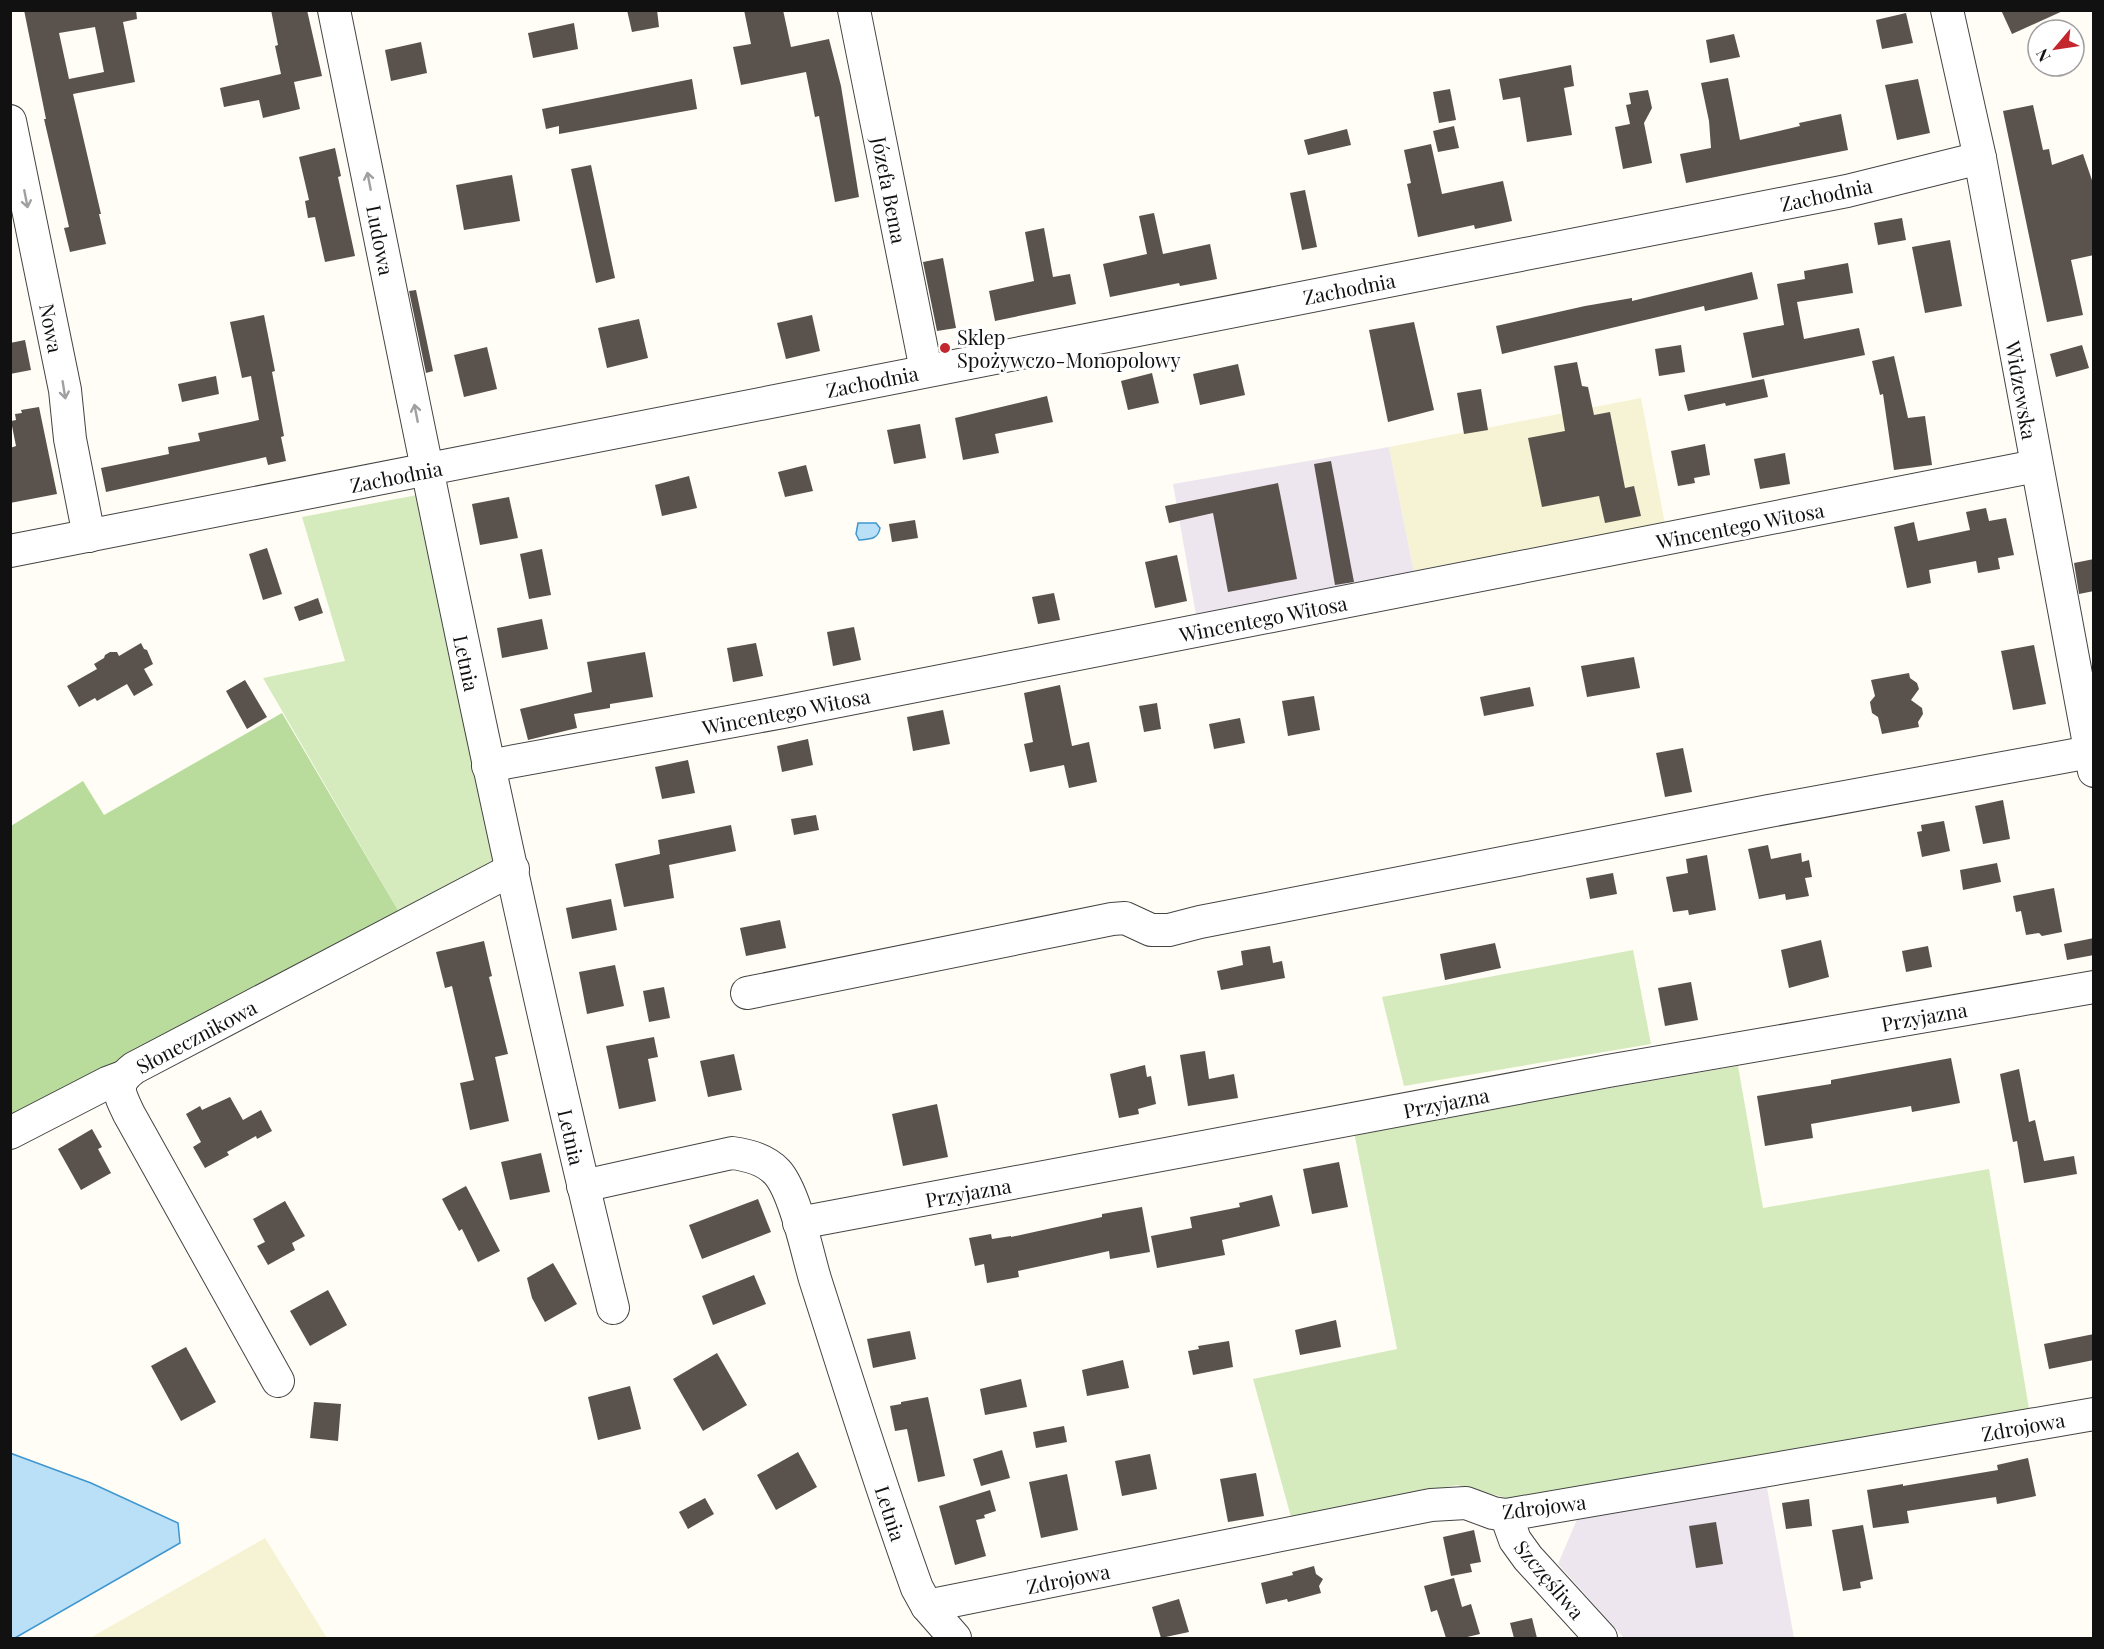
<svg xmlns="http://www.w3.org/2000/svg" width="2104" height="1649" viewBox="0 0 2104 1649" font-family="'Playfair Display',serif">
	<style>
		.industrial { fill: #eee6ef }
		.farmland { fill: #f6f3d4 }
		.green { fill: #d5ebbd }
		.forest { fill: #b9dc9c }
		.water { fill: #b9e0f7; stroke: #3f96cf; stroke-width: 1.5 }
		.building { fill: #5a524d; fill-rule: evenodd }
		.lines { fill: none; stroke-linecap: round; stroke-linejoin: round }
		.minor-casing { stroke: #444; stroke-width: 34 }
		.minor { stroke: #fff; stroke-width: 32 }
		.oneway { stroke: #a0a0a0 }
		.poi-dot { fill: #c4262e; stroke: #fff; stroke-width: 2 }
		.labels { text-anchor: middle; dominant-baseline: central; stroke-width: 6; stroke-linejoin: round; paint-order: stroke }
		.street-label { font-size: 20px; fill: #111; stroke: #fff }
		.poi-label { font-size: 20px; fill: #111; stroke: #fff; text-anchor: start }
	</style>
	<rect width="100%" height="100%" fill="#fffdf5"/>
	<g class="industrial">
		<polygon points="1389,447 1414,572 1196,615 1173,484"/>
		<polygon points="1766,1482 1794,1638 1624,1638 1558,1564 1578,1517"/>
	</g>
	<g class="farmland">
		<polygon points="1641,398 1665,524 1414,572 1389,447"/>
		<polygon points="265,1538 327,1638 90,1638"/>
	</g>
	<g class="green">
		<polygon points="417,495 500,857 399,912 263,678 345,661 302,517"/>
		<polygon points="1633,950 1651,1044 1404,1086 1382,997"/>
		<polygon points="1738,1066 1763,1208 1989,1169 2030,1415 1518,1501 1457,1485 1291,1517 1253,1379 1397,1349 1354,1132"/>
	</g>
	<polygon class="forest" points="282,713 399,912 11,1122 11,826 83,781 104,815"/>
	<g class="water">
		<path d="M858 523H876L880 528C878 540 869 539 859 540L856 534Z"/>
		<polygon points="10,1453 91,1483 178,1523 180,1543 15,1638 11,1638"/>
	</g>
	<g class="building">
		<path d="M24 10H136L137 19 123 22 135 82 73 94 101 214H99L106 244 70 252 64 228 69 227 44 119H46ZM95 27 104 72 69 79 59 33Z"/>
		<polygon points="271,10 307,10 322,76 294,82 300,109 263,118 259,100 224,107 220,88 281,74 275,46 278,45"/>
		<polygon points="627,10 657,10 659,27 632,32"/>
		<polygon points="744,10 783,10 791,47 829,39 841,86 859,197 835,202 819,116 815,117 806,72 741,85 733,47 751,44"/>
		<polygon points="2001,10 2065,10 2012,34"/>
		<polygon points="1906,13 1913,43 1882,49 1876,20"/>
		<polygon points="574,23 578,49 533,58 528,33"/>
		<polygon points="1734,34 1740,57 1710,63 1706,40"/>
		<polygon points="421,42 427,73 391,81 385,50"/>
		<polygon points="1571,65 1574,86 1564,88 1572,135 1527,142 1520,97 1503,100 1499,79"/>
		<polygon points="1728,78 1740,140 1800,126 1799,123 1841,114 1848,150 1686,183 1680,154 1711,148 1709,121 1701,83"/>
		<polygon points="692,79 697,109 559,134 559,126 546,129 542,109"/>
		<polygon points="1918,79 1930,133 1897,140 1885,85"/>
		<polygon points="1450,89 1456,120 1439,123 1433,92"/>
		<polygon points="1648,90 1652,108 1644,123 1652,163 1623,169 1615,127 1630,124 1626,105 1631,104 1629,93"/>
		<polygon points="2033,105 2043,150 2049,149 2052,165 2083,154 2094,186 2094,255 2071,260 2083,315 2047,322 2003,111"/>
		<polygon points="1454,126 1459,148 1438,152 1433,131"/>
		<polygon points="1347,129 1351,145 1308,155 1304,140"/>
		<polygon points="1431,144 1442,194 1503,181 1512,221 1475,229 1474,225 1418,237 1407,184 1411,183 1404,150"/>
		<polygon points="335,148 341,176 338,177 355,256 325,262 315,217 308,218 305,201 309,200 299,157"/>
		<polygon points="591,165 615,278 596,283 571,169"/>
		<polygon points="512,175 520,221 464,230 456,185"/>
		<polygon points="1305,190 1317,247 1302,250 1290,193"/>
		<polygon points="1154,213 1163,254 1210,244 1217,279 1180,286 1179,283 1110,297 1103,264 1147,254 1139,216"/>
		<polygon points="1902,218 1906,240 1878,245 1874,223"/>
		<polygon points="1044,228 1053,277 1070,274 1076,304 995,321 989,291 1034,281 1025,232"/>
		<polygon points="1950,240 1962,306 1925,313 1912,247"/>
		<polygon points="943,258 956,328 937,331 923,262"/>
		<polygon points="1848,263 1853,293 1797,302 1804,339 1859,328 1865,355 1752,378 1743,333 1784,325 1777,284 1805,279 1804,271"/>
		<polygon points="1752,272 1758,299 1705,311 1704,306 1502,354 1496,326 1585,306 1632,298 1632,301"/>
		<polygon points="416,290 433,371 426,373 409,291"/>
		<polygon points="264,315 275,371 272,372 284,436 281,437 286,461 268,465 266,457 106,492 101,468 169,454 168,447 200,441 198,433 259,420 251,376 242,378 230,322"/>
		<polygon points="812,315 820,351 786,359 777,323"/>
		<polygon points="639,319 648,358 607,368 598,328"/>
		<polygon points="1414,322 1434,410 1388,422 1369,330"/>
		<polygon points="25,340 31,370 10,374 10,343"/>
		<polygon points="1681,345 1685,372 1659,376 1655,349"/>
		<polygon points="2082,345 2089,368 2056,377 2050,354"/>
		<polygon points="487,347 497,389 464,397 454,355"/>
		<polygon points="1894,356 1908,418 1925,416 1932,465 1894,470 1883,394 1880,395 1872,361"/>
		<polygon points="1577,362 1582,386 1588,387 1594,415 1610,412 1625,488 1634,486 1641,516 1605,523 1599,496 1542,507 1528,438 1565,431 1554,366"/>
		<polygon points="1238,364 1245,395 1200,405 1193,374"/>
		<polygon points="1152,373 1159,403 1128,410 1121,381"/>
		<polygon points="216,376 219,394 182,402 178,384"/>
		<polygon points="1764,379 1768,397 1726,406 1725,403 1688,411 1684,395"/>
		<polygon points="1481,389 1488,430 1464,434 1457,393"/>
		<polygon points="1047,396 1053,422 995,434 999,453 963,460 955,418"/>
		<polygon points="39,407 57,494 10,503 10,448 16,446 11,421 16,420 15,414 22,413 21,410"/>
		<polygon points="920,424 926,458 894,464 887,430"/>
		<polygon points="1705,444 1710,475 1694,478 1695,483 1678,486 1671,451"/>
		<polygon points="1785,453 1790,484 1760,489 1754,459"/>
		<polygon points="1331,461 1354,582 1335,585 1314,464"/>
		<polygon points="806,465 813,491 785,497 778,472"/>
		<polygon points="689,476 697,508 662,516 655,485"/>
		<polygon points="1278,483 1297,579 1228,592 1213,513 1169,523 1165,506"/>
		<polygon points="509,497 518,538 480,545 472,504"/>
		<polygon points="1986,508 1989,521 2006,518 2014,555 1998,558 2000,569 1978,573 1976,561 1929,570 1931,583 1907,588 1894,527 1914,522 1918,541 1970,530 1966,512"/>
		<polygon points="915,520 918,538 892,542 889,524"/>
		<polygon points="267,548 282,594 263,600 249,554"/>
		<polygon points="542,549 551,595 529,599 520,554"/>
		<polygon points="1177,555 1187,601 1155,608 1145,562"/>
		<polygon points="2094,559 2094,591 2079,594 2074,563"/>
		<polygon points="1054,593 1060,620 1038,624 1032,597"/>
		<polygon points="318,598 323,613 299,621 294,607"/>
		<polygon points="542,619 548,649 502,658 497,628"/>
		<polygon points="854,627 861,660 833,666 827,632"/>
		<polygon points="141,643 144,649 147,650 153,664 144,669 153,685 134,696 127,684 97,701 95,698 79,707 67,686 97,669 94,664 104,658 105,655 110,652 117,652 119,656"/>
		<polygon points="756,643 763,676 733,682 727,648"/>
		<polygon points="2034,645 2046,704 2013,710 2001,651"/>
		<polygon points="645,652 653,697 610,704 610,708 574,714 577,728 528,740 520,709 592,692 587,662"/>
		<polygon points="1634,657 1640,688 1587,697 1581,666"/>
		<polygon points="1909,673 1910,678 1917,683 1919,689 1911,700 1922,708 1923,714 1918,722 1919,727 1882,734 1878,717 1872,713 1870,702 1875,696 1871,680"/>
		<polygon points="245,680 267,717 247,729 226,691"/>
		<polygon points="1060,685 1072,746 1089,742 1097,782 1069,788 1064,765 1030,772 1024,744 1033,742 1024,693"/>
		<polygon points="1530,687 1534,706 1484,716 1480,697"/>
		<polygon points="1314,696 1320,730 1288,736 1282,701"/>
		<polygon points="1157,703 1161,729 1144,732 1139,706"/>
		<polygon points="943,710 950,744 913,751 907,717"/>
		<polygon points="1240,718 1245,743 1214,749 1209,724"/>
		<polygon points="808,739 813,765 782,772 777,746"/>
		<polygon points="1683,748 1692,792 1665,797 1656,753"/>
		<polygon points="688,760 695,793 662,799 655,767"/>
		<polygon points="2003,800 2010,839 1983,844 1975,806"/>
		<polygon points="816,815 819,830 794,835 791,819"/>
		<polygon points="1944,821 1950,851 1922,857 1917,832 1922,831 1921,825"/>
		<polygon points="731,825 736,851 669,865 674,898 624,907 615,864 660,854 658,840"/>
		<polygon points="1768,845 1771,859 1801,853 1802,862 1809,860 1812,877 1805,878 1809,896 1786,900 1785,894 1759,899 1748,849"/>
		<polygon points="1707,855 1716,910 1689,915 1688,910 1673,912 1666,877 1688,873 1686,859"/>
		<polygon points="1997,863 2001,882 1963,890 1960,870"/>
		<polygon points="1613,873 1617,894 1590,899 1586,878"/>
		<polygon points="2054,888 2062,932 2042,936 2039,933 2026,935 2021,911 2016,912 2013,896"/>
		<polygon points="611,899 617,930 572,939 566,908"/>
		<polygon points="780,920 786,948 746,956 740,928"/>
		<polygon points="2094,938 2094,955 2067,960 2064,944"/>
		<polygon points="1821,940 1829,977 1789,988 1781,950"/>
		<polygon points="484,941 492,976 489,977 508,1054 495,1057 509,1121 470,1130 460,1083 474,1080 452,986 445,988 436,952"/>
		<polygon points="1495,943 1501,968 1445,980 1440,954"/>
		<polygon points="1270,946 1273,963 1282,961 1285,978 1221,990 1217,971 1243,965 1241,951"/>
		<polygon points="1928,946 1932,967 1906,972 1902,951"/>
		<polygon points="615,965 624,1006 587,1014 579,972"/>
		<polygon points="1691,982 1698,1020 1665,1026 1658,988"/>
		<polygon points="664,987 670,1018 649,1022 643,991"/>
		<polygon points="654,1037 658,1057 648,1059 656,1101 619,1109 606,1046"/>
		<polygon points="1205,1051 1209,1079 1234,1074 1238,1098 1188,1106 1180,1055"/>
		<polygon points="734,1054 742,1090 708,1097 700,1061"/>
		<polygon points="1951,1058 1960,1103 1912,1112 1911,1106 1811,1124 1813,1138 1765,1146 1757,1096 1831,1084 1831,1080"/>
		<polygon points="1145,1065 1147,1077 1151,1076 1156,1104 1138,1109 1139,1114 1119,1118 1110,1074"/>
		<polygon points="2019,1069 2029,1122 2035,1120 2044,1161 2074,1156 2077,1174 2024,1183 2017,1141 2013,1142 2000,1074"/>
		<polygon points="230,1097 243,1120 261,1110 272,1131 257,1139 256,1136 227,1152 229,1155 205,1168 193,1147 201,1142 186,1114 200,1106 202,1110"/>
		<polygon points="937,1104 948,1157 903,1166 892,1114"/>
		<polygon points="92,1129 102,1147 98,1149 111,1173 81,1190 58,1149"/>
		<polygon points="541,1153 550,1192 510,1200 501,1162"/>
		<polygon points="1339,1162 1348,1207 1312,1214 1303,1169"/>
		<polygon points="466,1186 500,1251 478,1262 462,1229 459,1231 442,1199"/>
		<polygon points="1272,1195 1280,1226 1222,1240 1225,1255 1157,1268 1151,1236 1192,1228 1190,1217 1240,1207 1239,1203"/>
		<polygon points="758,1199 771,1232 702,1259 689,1225"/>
		<polygon points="285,1201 305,1236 292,1243 295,1250 268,1265 257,1246 265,1242 253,1219"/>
		<polygon points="1142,1207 1150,1252 1110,1259 1109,1251 1018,1271 1019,1277 987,1283 984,1264 975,1266 969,1238 991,1234 992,1239 1011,1236 1011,1237 1102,1217 1102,1214"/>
		<polygon points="553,1263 577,1304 545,1322 532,1298 527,1278"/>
		<polygon points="754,1275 766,1304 713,1325 702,1296"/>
		<polygon points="328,1290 347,1325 310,1346 290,1311"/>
		<polygon points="1336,1320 1341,1347 1300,1355 1295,1330"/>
		<polygon points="910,1331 916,1359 873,1368 867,1339"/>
		<polygon points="2094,1334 2094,1360 2049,1369 2044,1344"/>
		<polygon points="1229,1341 1233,1367 1193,1375 1188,1351 1199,1349 1198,1346"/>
		<polygon points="186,1347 216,1402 181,1421 151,1366"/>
		<polygon points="717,1353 747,1405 703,1431 673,1379"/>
		<polygon points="1123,1360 1129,1388 1087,1396 1082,1370"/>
		<polygon points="1021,1379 1027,1407 985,1415 980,1389"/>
		<polygon points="630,1386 641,1429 598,1440 588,1397"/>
		<polygon points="928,1397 945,1476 918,1482 907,1429 895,1431 890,1406 901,1404 901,1402"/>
		<polygon points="314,1402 341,1404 338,1441 310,1438"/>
		<polygon points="1064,1426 1067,1442 1036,1448 1033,1432"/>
		<polygon points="1002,1450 1010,1478 981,1486 973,1459"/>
		<polygon points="798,1452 817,1487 776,1510 757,1475"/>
		<polygon points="1150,1454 1157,1489 1122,1496 1115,1461"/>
		<polygon points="2028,1458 2036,1496 1997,1504 1996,1497 1907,1511 1909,1523 1873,1528 1867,1490 1903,1484 1903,1486 1998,1470 1997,1465"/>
		<polygon points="1256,1473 1264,1516 1228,1522 1220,1479"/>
		<polygon points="1067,1474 1078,1530 1041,1538 1029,1482"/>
		<polygon points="990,1490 996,1511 984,1515 985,1518 976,1520 986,1556 955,1565 939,1506"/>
		<polygon points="705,1498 714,1514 688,1529 679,1512"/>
		<polygon points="1809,1499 1812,1526 1786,1529 1782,1503"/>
		<polygon points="1716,1522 1723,1564 1696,1568 1689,1526"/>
		<polygon points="1863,1525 1873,1579 1860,1582 1861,1588 1843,1591 1832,1530"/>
		<polygon points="1474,1530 1481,1562 1470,1564 1472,1572 1451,1576 1443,1537"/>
		<polygon points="1314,1566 1316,1574 1323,1579 1319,1586 1321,1593 1288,1602 1287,1599 1266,1604 1261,1583 1293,1575 1292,1572"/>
		<polygon points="1454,1578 1462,1607 1471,1604 1480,1634 1463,1638 1446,1638 1437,1610 1431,1612 1424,1586"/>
		<polygon points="1179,1599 1189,1632 1161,1638 1152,1607"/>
		<polygon points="1532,1618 1537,1638 1514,1638 1510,1623"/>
	</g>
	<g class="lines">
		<defs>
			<g id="minor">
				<path d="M334 10C422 444 507 878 613 1308"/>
				<polyline points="854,10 926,370"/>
				<polyline points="1947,10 1980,158 2094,771"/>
				<polyline points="10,121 65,390 70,439 89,536"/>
				<polyline points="10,551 1847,191 1980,158"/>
				<polyline points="488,766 783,712 2036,466"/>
				<polyline points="747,993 1112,919 1125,918 1151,930 1169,930 1200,922 1769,811 2090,752"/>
				<polyline points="10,1133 107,1083 123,1077"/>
				<path d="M583 1186 732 1153C748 1155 765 1159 777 1172 795 1192 807 1252 815 1279 848 1382 880 1486 917 1588L927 1606 955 1638"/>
				<polyline points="799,1223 1608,1071 2094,987"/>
				<path d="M278 1381 129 1114C119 1093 113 1084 134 1068L513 869"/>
				<polyline points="1506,1515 1515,1540 1528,1558 1601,1638"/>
				<polyline points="927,1606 1431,1505 1466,1503 1493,1513 1506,1515 2094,1414"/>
			</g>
		</defs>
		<use href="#minor" class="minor-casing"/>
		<use href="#minor" class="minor"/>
	</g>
	<defs><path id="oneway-shaft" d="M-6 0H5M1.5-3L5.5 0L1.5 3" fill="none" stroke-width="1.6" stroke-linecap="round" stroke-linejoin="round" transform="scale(1.5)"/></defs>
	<g class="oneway">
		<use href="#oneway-shaft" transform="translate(369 181) rotate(-101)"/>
		<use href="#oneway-shaft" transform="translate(26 199) rotate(79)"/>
		<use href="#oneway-shaft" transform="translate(64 390) rotate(81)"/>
		<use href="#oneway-shaft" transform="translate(416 413) rotate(-101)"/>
	</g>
	<circle class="poi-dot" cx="945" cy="348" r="6"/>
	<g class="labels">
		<g class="street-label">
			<text transform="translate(890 190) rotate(79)">Józefa Bema</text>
			<text transform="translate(1826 194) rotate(-12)">Zachodnia</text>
			<text transform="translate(381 240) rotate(79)">Ludowa</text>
			<text transform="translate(1349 288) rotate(-11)">Zachodnia</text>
			<text transform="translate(52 328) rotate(79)">Nowa</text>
			<text transform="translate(872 381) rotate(-11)">Zachodnia</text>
			<text transform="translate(2022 390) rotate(80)">Widzewska</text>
			<text transform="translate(396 476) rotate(-11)">Zachodnia</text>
			<text transform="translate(1740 525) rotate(-11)">Wincentego Witosa</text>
			<text transform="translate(1263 618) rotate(-11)">Wincentego Witosa</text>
			<text transform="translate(467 663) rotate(78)">Letnia</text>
			<text transform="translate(786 711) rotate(-11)">Wincentego Witosa</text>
			<text transform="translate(1924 1016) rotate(-10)">Przyjazna</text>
			<text transform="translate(196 1036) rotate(-28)">Słonecznikowa</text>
			<text transform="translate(1446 1102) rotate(-11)">Przyjazna</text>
			<text transform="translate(572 1137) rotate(77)">Letnia</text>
			<text transform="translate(968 1192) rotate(-10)">Przyjazna</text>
			<text transform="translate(2023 1426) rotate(-10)">Zdrojowa</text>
			<text transform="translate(1544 1506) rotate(-7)">Zdrojowa</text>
			<text transform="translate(891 1513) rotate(72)">Letnia</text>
			<text transform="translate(1068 1578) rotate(-11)">Zdrojowa</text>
			<text transform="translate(1550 1579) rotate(50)">Szczęśliwa</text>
		</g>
		<g class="poi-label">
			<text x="957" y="336">Sklep<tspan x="957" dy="23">Spożywczo-Monopolowy</tspan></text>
		</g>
	</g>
	<rect width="2104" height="1649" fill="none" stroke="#111111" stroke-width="24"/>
	<g transform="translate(2056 48) rotate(241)"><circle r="28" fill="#ffffff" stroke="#a0a0a0" stroke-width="1.5"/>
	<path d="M0-4.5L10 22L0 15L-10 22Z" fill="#c4262e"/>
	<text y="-9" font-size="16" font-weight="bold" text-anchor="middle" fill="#111111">N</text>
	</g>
</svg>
